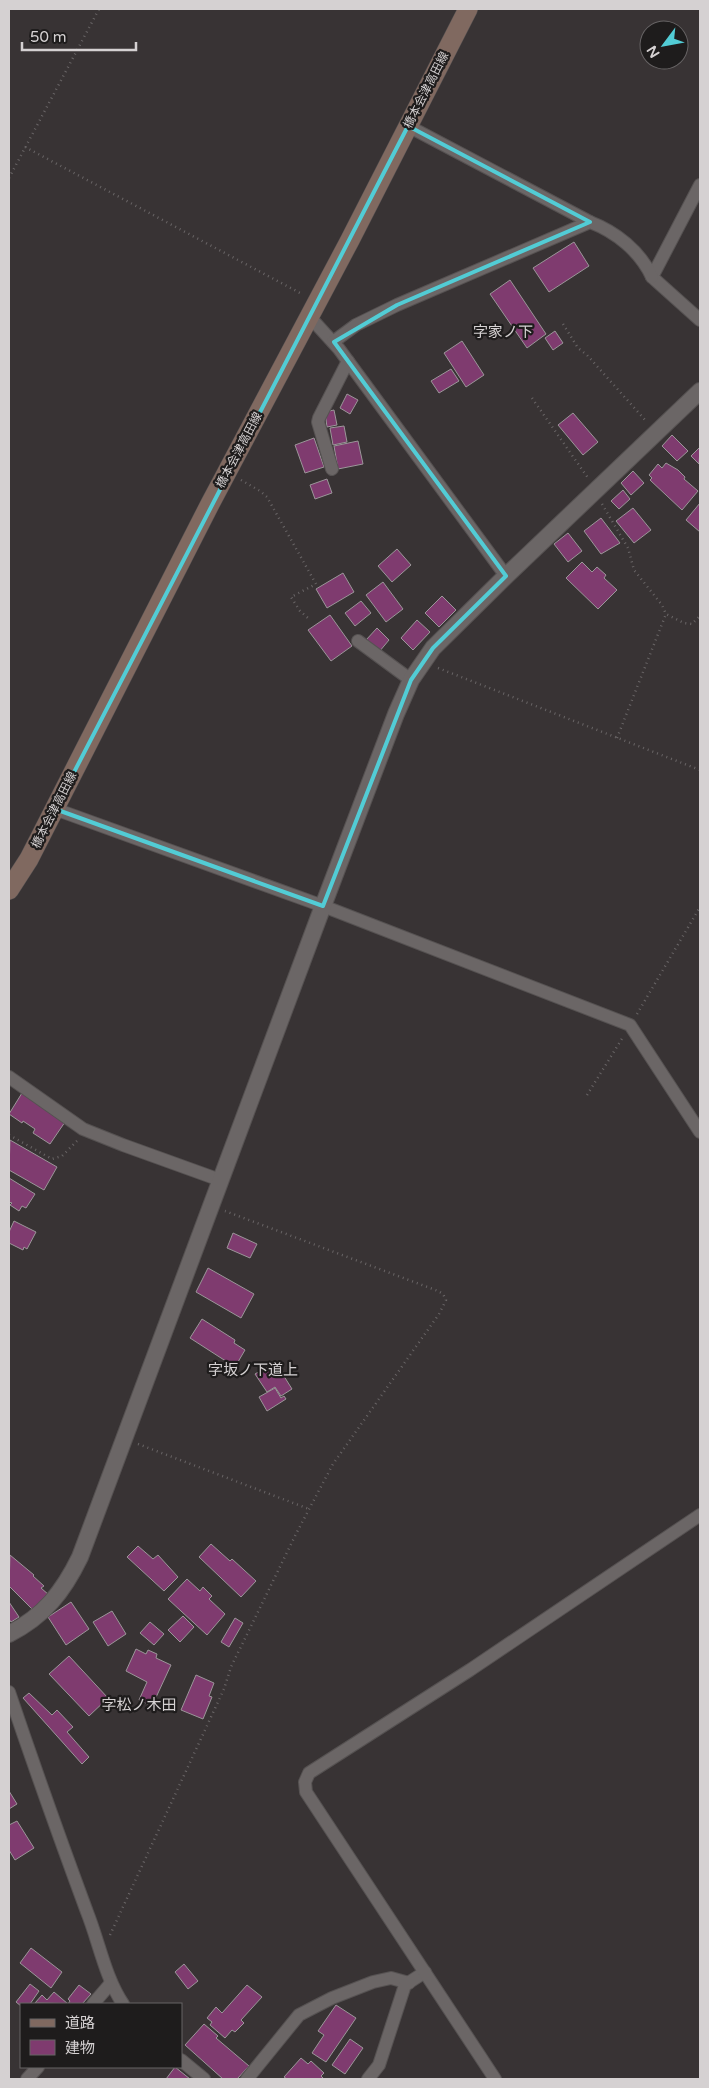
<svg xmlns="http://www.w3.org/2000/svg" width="709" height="2088" viewBox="0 0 709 2088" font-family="'Varela Round','Noto Sans JP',sans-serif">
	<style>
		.building { fill: #7f3b6f; stroke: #9b9699 }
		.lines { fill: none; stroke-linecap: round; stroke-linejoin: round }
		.minor-casing { stroke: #565252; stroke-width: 14 }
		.tertiary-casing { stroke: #565252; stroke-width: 18 }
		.secondary-casing { stroke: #565252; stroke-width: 20 }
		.path { stroke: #696566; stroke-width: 2.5; stroke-dasharray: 1 4; stroke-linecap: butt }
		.minor { stroke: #6b6666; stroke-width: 12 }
		.tertiary { stroke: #6b6666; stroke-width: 16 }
		.secondary { stroke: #806960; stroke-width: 19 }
		.marked { fill: none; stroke: #52ccd5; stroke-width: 4; stroke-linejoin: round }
		.labels { text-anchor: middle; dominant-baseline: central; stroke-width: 4.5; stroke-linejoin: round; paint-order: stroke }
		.street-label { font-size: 12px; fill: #d5d1d2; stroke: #1e1c1c }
		.quarter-label { font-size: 15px; fill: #d5d1d2; stroke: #1e1c1c }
	</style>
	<rect width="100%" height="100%" fill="#383334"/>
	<g class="building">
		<polygon points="574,242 589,266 549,292 533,268"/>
		<polygon points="510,280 546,334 527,348 490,294"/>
		<polygon points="555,331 563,343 553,350 545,338"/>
		<polygon points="462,341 484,375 466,387 444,353"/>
		<polygon points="451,369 459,381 439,393 431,381"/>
		<polygon points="347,394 358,400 350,414 340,408"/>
		<polygon points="334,410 337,425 327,427 325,412"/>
		<polygon points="573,413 598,442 583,455 558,425"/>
		<polygon points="344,426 347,442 333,445 330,428"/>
		<polygon points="672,435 688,451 677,461 662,446"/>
		<polygon points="314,438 324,467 305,473 295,445"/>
		<polygon points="358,441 363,464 338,469 334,446"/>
		<polygon points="699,448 700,449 699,464 691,456"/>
		<polygon points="666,463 678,470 685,477 684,479 698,491 682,510 650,480 652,478 649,475 658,464 662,468"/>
		<polygon points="633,471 644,483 631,495 621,483"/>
		<polygon points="327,479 332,493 315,499 310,485"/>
		<polygon points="623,490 630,499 619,509 611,501"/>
		<polygon points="700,503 700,532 686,520"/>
		<polygon points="633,508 651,530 634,543 616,521"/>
		<polygon points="601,518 620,543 601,554 584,531"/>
		<polygon points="568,533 582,551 568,562 554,544"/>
		<polygon points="397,549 411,565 392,582 378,566"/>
		<polygon points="582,562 592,572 597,567 606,575 604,578 617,590 598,609 566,578"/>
		<polygon points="343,573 354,592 327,608 316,589"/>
		<polygon points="383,582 403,609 386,622 366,595"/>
		<polygon points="442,596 456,610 439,627 425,613"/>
		<polygon points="361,601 371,613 355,626 345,613"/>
		<polygon points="330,615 352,646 331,661 308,630"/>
		<polygon points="417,620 430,632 413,650 401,638"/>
		<polygon points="377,628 389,640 379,652 366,640"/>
		<polygon points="22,1093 65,1122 50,1144 33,1133 35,1129 23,1121 22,1123 9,1114"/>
		<polygon points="10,1140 57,1167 44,1190 9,1170"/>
		<polygon points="9,1178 35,1194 26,1208 22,1206 19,1211 10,1205 12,1203 9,1202"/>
		<polygon points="14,1221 36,1232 27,1249 24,1247 23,1250 9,1243 9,1232"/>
		<polygon points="233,1233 257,1244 250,1258 227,1248"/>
		<polygon points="208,1268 254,1294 241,1318 196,1292"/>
		<polygon points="202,1319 235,1340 234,1343 245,1350 235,1367 190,1338"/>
		<polygon points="275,1362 283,1372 282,1373 292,1389 281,1396 275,1387 267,1392 255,1374"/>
		<polygon points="275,1388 281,1398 284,1396 286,1399 267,1411 259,1397"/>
		<polygon points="211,1544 230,1561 232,1559 256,1581 241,1597 199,1557"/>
		<polygon points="138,1546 153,1559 158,1555 178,1577 164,1591 127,1557"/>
		<polygon points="10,1555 34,1575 33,1576 44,1586 41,1588 49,1595 33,1610 9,1586"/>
		<polygon points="187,1579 200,1591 203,1587 212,1596 209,1599 225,1614 207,1635 168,1599"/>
		<polygon points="9,1602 19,1617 11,1622 9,1619"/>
		<polygon points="71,1602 89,1629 66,1645 48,1617"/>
		<polygon points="112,1611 126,1634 108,1646 93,1622"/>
		<polygon points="183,1616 194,1627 180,1642 168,1630"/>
		<polygon points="235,1618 243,1623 229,1647 221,1642"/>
		<polygon points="150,1622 164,1634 154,1645 140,1633"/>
		<polygon points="136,1649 146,1654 148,1650 157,1654 156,1658 171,1665 152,1706 139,1700 147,1682 126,1671"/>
		<polygon points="69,1656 108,1698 89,1716 49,1674"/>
		<polygon points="196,1675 214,1683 209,1696 212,1697 203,1719 181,1710"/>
		<polygon points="29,1693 52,1715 57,1710 73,1727 67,1732 89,1757 82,1764 23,1698"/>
		<polygon points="9,1791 17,1804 9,1809"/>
		<polygon points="17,1821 34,1848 15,1860 9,1850 9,1825"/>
		<polygon points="31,1948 62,1972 51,1988 20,1963"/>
		<polygon points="184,1964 198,1981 188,1989 175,1972"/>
		<polygon points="30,1984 39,1991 30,2004 21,2004 21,2006 16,2002"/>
		<polygon points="79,1985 91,1994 82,2004 35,2003 42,1995 47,2000 54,1992 68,2004 70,2001 68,1999"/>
		<polygon points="247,1985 262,1997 241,2020 244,2023 235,2032 232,2030 225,2038 210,2025 212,2022 207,2018 216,2007 222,2013"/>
		<polygon points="336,2005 356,2018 326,2062 312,2053 324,2035 318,2031"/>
		<polygon points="204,2024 218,2036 216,2038 249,2066 237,2079 223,2079 185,2045"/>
		<polygon points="350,2039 363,2048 345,2074 332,2065"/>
		<polygon points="301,2058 308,2064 311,2061 324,2073 321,2076 324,2079 287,2079 284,2077"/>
		<polygon points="175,2067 190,2079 166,2079"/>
	</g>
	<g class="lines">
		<defs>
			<g id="minor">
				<polyline points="408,126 590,222"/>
				<polyline points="700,185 652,277 700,320"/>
				<polyline points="309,316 339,349 506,576"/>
				<path d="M333 342 356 325 397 305 590 222C616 232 640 251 652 277"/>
				<polyline points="332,469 318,422 319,418 348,361"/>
				<polyline points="358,641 411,680"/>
				<polyline points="55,809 323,906 630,1025 700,1132"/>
				<polyline points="9,1077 83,1129 123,1145 220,1180"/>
				<path d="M9 1692C34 1766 60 1839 87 1912 99 1942 105 1977 123 2004"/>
				<polyline points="93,2004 111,1983"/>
				<polyline points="181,2060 204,2079"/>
				<polyline points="27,2079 38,2067"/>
				<polyline points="247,2079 299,2015 332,1998 373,1982 391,1978 409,1983"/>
				<polyline points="368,2079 379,2065 405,1985 425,1972"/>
				<polyline points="495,2079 306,1792 305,1782 309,1773 470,1670 700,1515"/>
			</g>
			<path id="tertiary" d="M9 1634C44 1616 63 1592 80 1557L323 906 396 714 411 680 433 648 506 576 700 391"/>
			<polyline id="secondary" points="9,890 29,859 210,504 350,240 468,9"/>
		</defs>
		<use href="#minor" class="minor-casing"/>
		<use href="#tertiary" class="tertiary-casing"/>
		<use href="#secondary" class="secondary-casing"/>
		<g class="path">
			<polyline points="25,147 302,294"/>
			<polyline points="9,178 99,9"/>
			<polyline points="563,324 578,348 587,355 646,421"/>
			<polyline points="532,398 588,478"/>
			<polyline points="241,480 260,491 267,497 316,584 291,597 300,611 308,618"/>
			<polyline points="602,504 628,548 634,570 662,605 666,614 684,623 692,624 700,616"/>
			<polyline points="438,668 700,770"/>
			<polyline points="617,738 666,614"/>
			<polyline points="637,1014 700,907"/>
			<polyline points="587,1095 623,1037"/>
			<polyline points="9,1135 52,1159 62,1156 77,1141"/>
			<polyline points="138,1444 309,1509"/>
			<polyline points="110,1935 224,1689 231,1667 297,1532 333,1464 439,1314 446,1300 443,1294 438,1291 225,1211"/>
		</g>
		<use href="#minor" class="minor"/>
		<use href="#tertiary" class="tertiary"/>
		<use href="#secondary" class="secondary"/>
	</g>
	<path class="marked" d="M408 126 590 222 397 305 334 342 506 576 433 648 411 680 323 906 55 809Z"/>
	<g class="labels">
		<g class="street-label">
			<text transform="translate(426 90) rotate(-63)">橋本会津高田線</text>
			<text transform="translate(239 450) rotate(-62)">橋本会津高田線</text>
			<text transform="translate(54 810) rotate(-63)">橋本会津高田線</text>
		</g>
		<g class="quarter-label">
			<text x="503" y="332">字家ノ下</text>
			<text x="253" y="1370">字坂ノ下道上</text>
			<text x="139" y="1705">字松ノ木田</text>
		</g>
	</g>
	<rect width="709" height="2088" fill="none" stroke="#d5d1d2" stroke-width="20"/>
	<rect x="20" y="2003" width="162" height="65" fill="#1e1c1c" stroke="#676465"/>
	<rect x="30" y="2019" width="25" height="8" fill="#806960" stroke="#676465"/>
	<text x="65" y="2028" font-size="15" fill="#d5d1d2">道路</text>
	<rect x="30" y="2040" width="25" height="15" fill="#7f3b6f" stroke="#676465"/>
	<text x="65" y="2053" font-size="15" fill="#d5d1d2">建物</text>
	<g transform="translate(664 45) rotate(238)"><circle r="24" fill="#1e1c1c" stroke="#676465"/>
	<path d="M0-4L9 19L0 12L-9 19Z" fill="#52ccd5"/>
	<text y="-8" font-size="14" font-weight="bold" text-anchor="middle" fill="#d5d1d2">N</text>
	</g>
	<path d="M22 42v8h114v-8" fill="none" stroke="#d5d1d2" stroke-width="2.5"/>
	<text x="30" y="42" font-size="15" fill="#d5d1d2" stroke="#1e1c1c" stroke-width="4" paint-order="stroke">50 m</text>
</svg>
